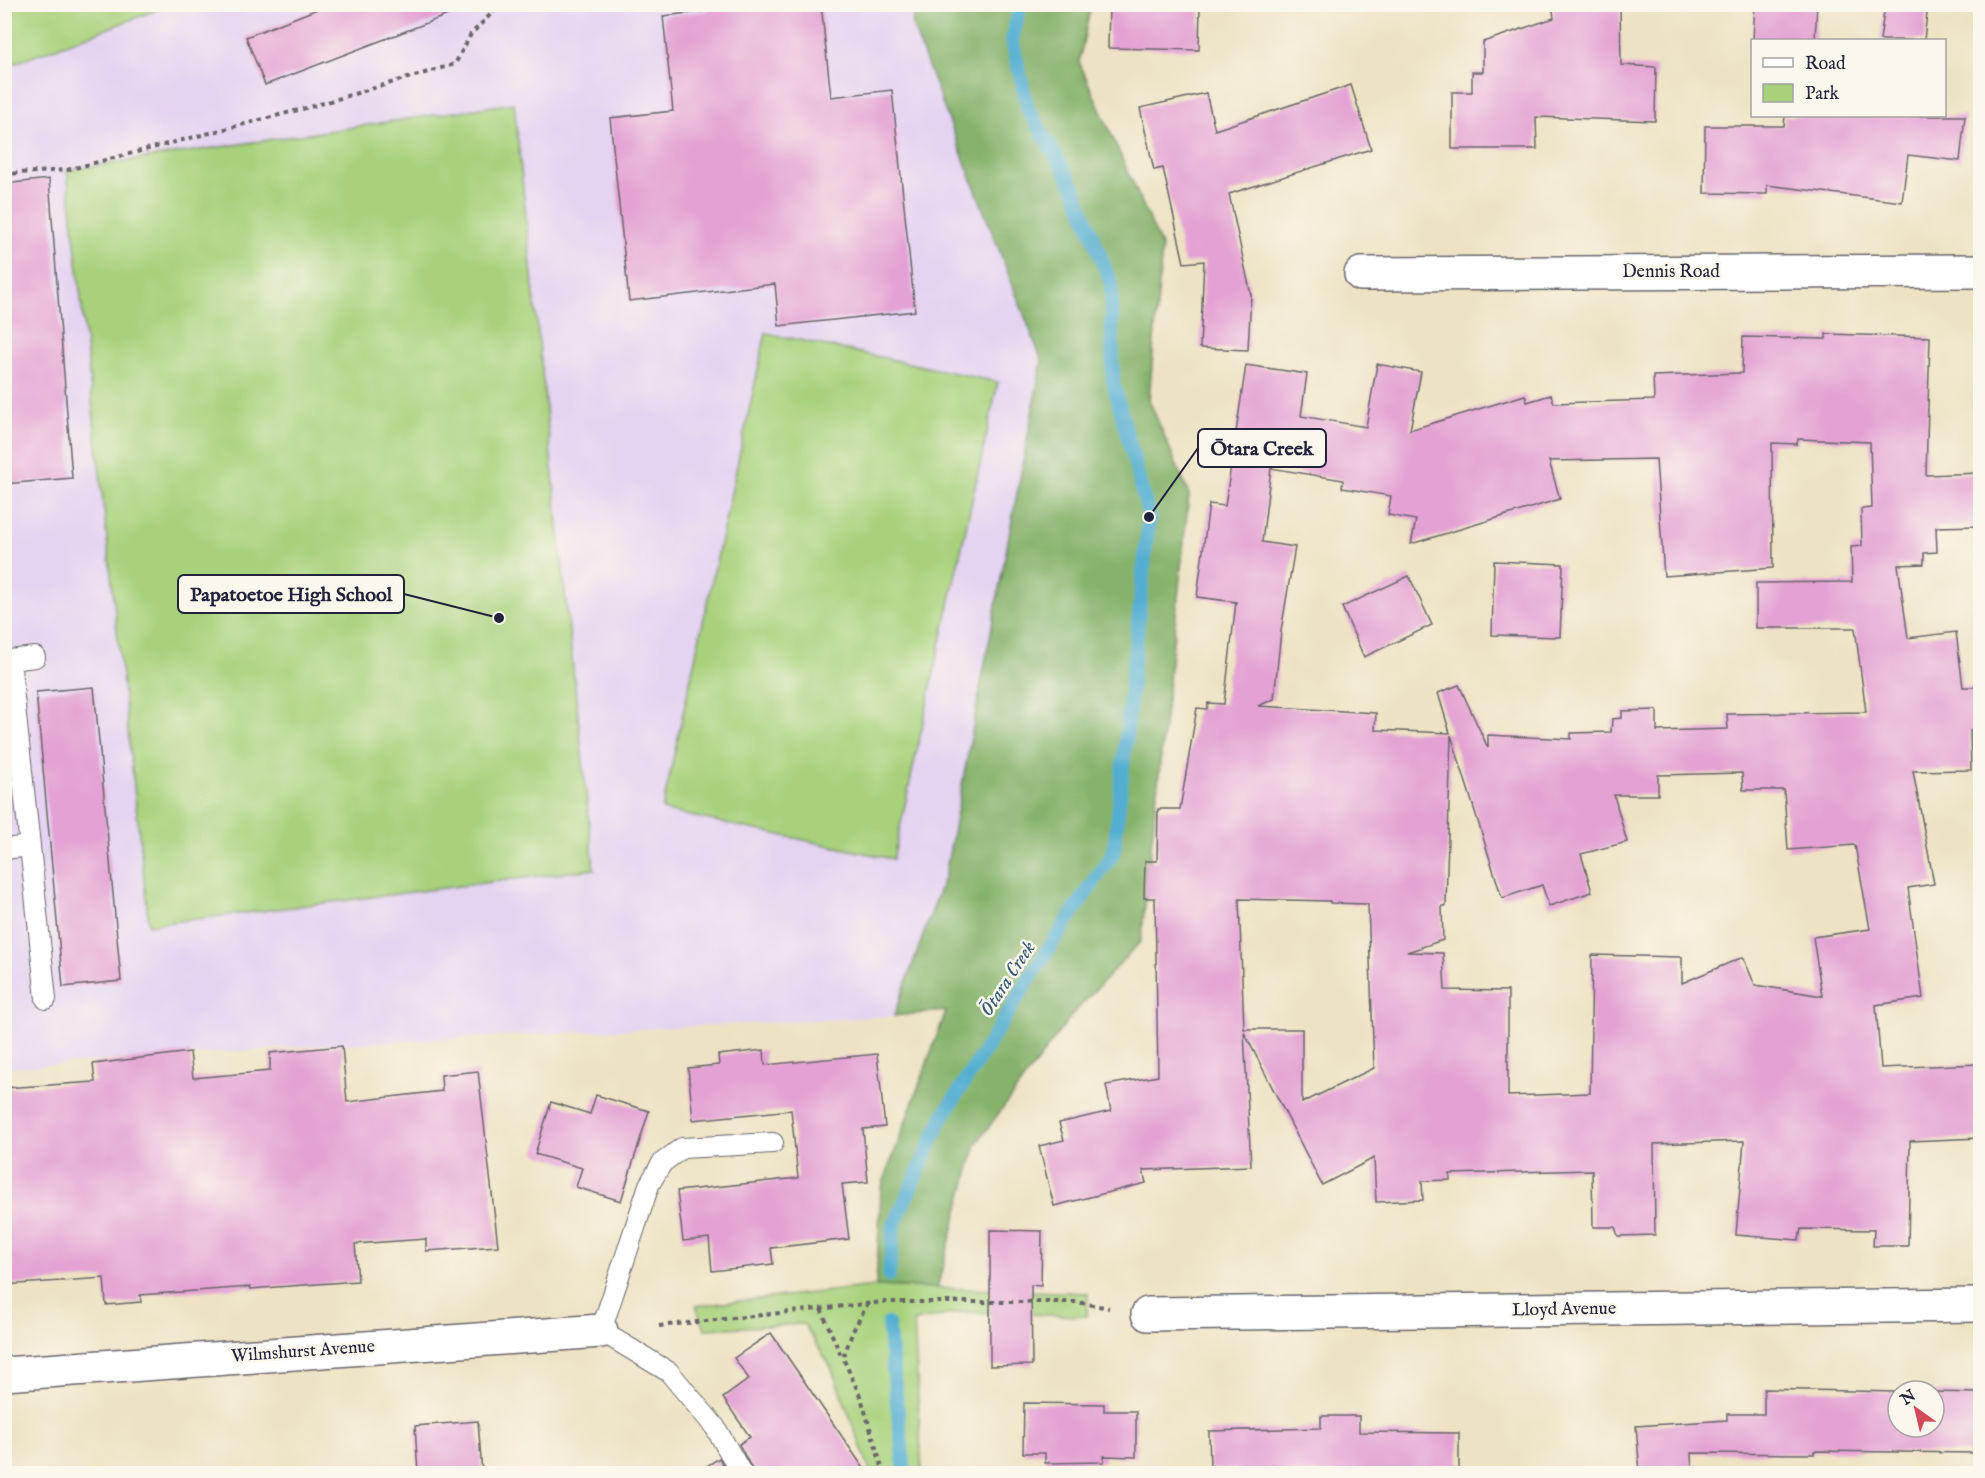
<svg xmlns="http://www.w3.org/2000/svg" width="1985" height="1478" viewBox="0 0 1985 1478" font-family="'IM FELL English',serif">
	<style>
		.built { fill: #e4d3f1 }
		.green { fill: #a8d17c; stroke: #657a5c; stroke-width: 1.5 }
		.forest { fill: #86b36c; stroke: #546a54; stroke-width: 1.5 }
		.lines { fill: none; stroke-linecap: round; stroke-linejoin: round }
		.stream { stroke: #53aed1; stroke-width: 14 }
		.building { fill: #e3a2d3; fill-rule: evenodd }
		.lane-casing { stroke: #69656b; stroke-width: 22 }
		.street-casing { stroke: #69656b; stroke-width: 36 }
		.path { stroke: #69656b; stroke-width: 4; stroke-dasharray: 4.5 4.5; stroke-linecap: butt }
		.lane { stroke: #fff; stroke-width: 20 }
		.street { stroke: #fff; stroke-width: 33 }
		.labels { text-anchor: middle; dominant-baseline: central; stroke-width: 5; stroke-linejoin: round; paint-order: stroke }
		.street-label { font-size: 18px; fill: #22223b; stroke: #fbf7ec }
		.water-label { font-size: 20px; font-style: italic; fill: #365a77; stroke: #fbf7ec }
		.leader { fill: none; stroke: #22223b; stroke-width: 2 }
		.callout-dot { fill: #22223b; stroke: #fbf7ec; stroke-width: 2 }
		.callout { fill: #fbf7ec; stroke: #22223b; stroke-width: 2 }
		.callout-label { font-size: 20px; text-anchor: middle; font-weight: bold; fill: #22223b }
	</style>
	<rect width="100%" height="100%" fill="#fbf7ec"/>
	<filter id="ink" filterUnits="userSpaceOnUse"><feTurbulence type="fractalNoise" baseFrequency=".0167" numOctaves="2"/><feDisplacementMap in="SourceGraphic" scale="12" xChannelSelector="R" yChannelSelector="G"/><feConvolveMatrix kernelMatrix="1 2 1 2 8 2 1 2 1" color-interpolation-filters="sRGB"/></filter>
	<filter id="wash" filterUnits="userSpaceOnUse"><feTurbulence type="fractalNoise" baseFrequency=".008" numOctaves="4" result="noise"/><feDisplacementMap in="SourceGraphic" scale="24" xChannelSelector="R" yChannelSelector="G"/><feGaussianBlur stdDeviation="1.35" result="paint"/><feColorMatrix in="noise" values="0 0 0 0 0 0 0 0 0 0 0 0 0 0 0 0 0 1.4 0 .05"/><feComposite in="paint" operator="in"/></filter>
	<g filter="url(#wash)">
		<rect width="100%" height="100%" fill="#ede2c3"/>
		<polygon class="built" points="5,5 916,5 912,25 1042,361 945,875 894,1016 324,1045 5,1068"/>
		<g class="green">
			<polygon points="5,4 170,4 170,5 5,67"/>
			<polygon points="514,103 594,869 149,925 67,170"/>
			<polygon points="766,333 998,382 893,859 662,810"/>
			<polygon points="876,1286 1088,1293 1087,1316 963,1312 914,1321 922,1474 871,1473 831,1367 804,1324 705,1329 696,1306"/>
		</g>
		<polygon class="forest" points="916,5 1091,5 1079,62 1162,248 1149,400 1189,494 1141,941 1071,1016 976,1144 937,1288 876,1286 881,1189 946,1011 894,1016 945,875 1042,361 912,25"/>
		<g class="lines">
			<g class="stream">
				<polyline points="889,1275 894,1225 942,1118 1045,954 1114,852 1149,517 1113,382 1111,284 1074,187 1028,109 1012,40 1021,4"/>
				<polyline points="888,1324 905,1474"/>
			</g>
		</g>
		<g id="blocks">
			<g class="building">
				<polygon points="330,4 466,4 466,8 265,85 246,37"/>
				<polygon points="706,4 821,4 831,97 892,90 915,311 779,326 775,284 629,301 610,118 673,111 663,16 707,11"/>
				<polygon points="1109,4 1200,4 1199,50 1108,48"/>
				<polygon points="1552,4 1620,4 1621,65 1656,67 1655,121 1536,117 1537,149 1452,149 1452,92 1472,92 1472,72 1483,72 1483,42 1554,18"/>
				<polygon points="1755,4 1817,4 1815,40 1753,40"/>
				<polygon points="1885,4 1928,4 1924,40 1880,40"/>
				<polygon points="1351,85 1371,149 1229,194 1251,295 1248,350 1200,348 1204,261 1184,263 1163,168 1154,170 1140,108 1206,93 1215,130"/>
				<polygon points="1785,116 1965,116 1960,161 1908,155 1902,202 1767,185 1767,194 1704,193 1705,126 1784,126"/>
				<polygon points="49,179 72,478 4,484 4,184"/>
				<path d="M1826 334 1930 337 1926 475 1980 473V526L1936 527 1937 552 1924 553V564L1898 565 1908 638 1956 632 1963 687H1980V731H1970L1971 770 1913 771 1934 884 1908 888 1923 998 1876 1005 1881 1068 1979 1064 1980 1138 1910 1141 1908 1246H1873L1874 1230 1801 1229 1799 1240 1736 1235 1744 1141 1654 1144 1655 1235 1618 1236 1615 1227H1593L1592 1170 1450 1174V1180L1422 1181 1423 1200 1376 1202 1374 1158 1322 1185 1244 1032 1251 1166 1143 1170 1146 1183 1054 1206 1039 1146 1064 1140 1059 1123 1111 1111 1106 1085 1158 1076 1155 898H1144L1145 861H1157L1158 809H1180L1197 708 1207 709 1208 703 1224 704 1236 602 1197 597 1209 504 1225 506 1246 365 1307 374 1301 416 1366 427 1377 364 1421 372 1410 430 1525 395 1527 402 1551 395 1554 403 1654 400 1653 376 1742 373 1743 337 1826 339ZM1798 439 1870 442 1872 508 1861 509 1862 546 1851 547 1852 582 1756 583V628H1855L1866 712 1727 714 1728 729 1657 731V710L1622 711V718L1612 719 1611 732 1571 733V739L1488 735V748L1459 685 1438 693 1450 733 1375 730 1376 713 1258 706 1274 699 1281 631 1295 547 1262 542 1271 468 1343 480 1342 488 1391 496 1388 515 1416 520 1411 544 1560 499 1549 461 1656 459 1664 576 1773 568 1772 443 1797 444ZM1451 735 1502 898 1542 885 1549 906 1592 892 1581 854 1627 842 1614 795H1658V775L1742 773 1743 790H1784L1788 850 1855 845 1870 929 1813 937 1822 996 1755 985 1743 957 1682 983V957L1592 955 1590 1093 1508 1096V991L1445 990 1443 953 1407 952 1443 940 1442 906H1446ZM1239 899 1330 901V903L1368 904 1374 1068 1302 1103V1029H1244Z"/>
				<polygon points="1494,561 1563,564 1560,637 1492,635"/>
				<polygon points="1409,576 1432,625 1364,657 1342,607"/>
				<polygon points="94,687 121,981 63,987 36,692"/>
				<polygon points="342,1046 347,1102 442,1091 441,1075 478,1071 498,1246 426,1251 426,1239 355,1244 358,1281 250,1289 250,1287 140,1295 141,1302 106,1305 104,1278 4,1285 4,1088 95,1082 93,1064 190,1052 193,1078 270,1071 270,1053"/>
				<polygon points="764,1050 765,1065 877,1054 885,1127 863,1129 868,1182 842,1184 849,1239 771,1248 773,1264 712,1271 709,1238 683,1241 677,1191 798,1178 791,1110 693,1120 688,1068 719,1065 718,1055"/>
				<polygon points="596,1095 649,1111 621,1201 576,1187 582,1168 535,1154 551,1102 590,1114"/>
				<polygon points="990,1230 1042,1231 1041,1286 1031,1285 1032,1365 990,1366"/>
				<polygon points="771,1333 817,1400 867,1473 754,1473 739,1444 750,1437 723,1398 749,1379 734,1358"/>
				<polygon points="1764,1389 1898,1392 1898,1427 1934,1427 1934,1392 1978,1393 1977,1453 1814,1451 1814,1454 1691,1453 1692,1473 1640,1473 1636,1426 1727,1420 1727,1414 1764,1414"/>
				<polygon points="1024,1403 1104,1404 1104,1411 1136,1411 1136,1457 1104,1456 1104,1462 1045,1463 1045,1453 1023,1453"/>
				<polygon points="1321,1416 1359,1416 1359,1432 1459,1433 1459,1473 1237,1473 1237,1469 1210,1470 1209,1431 1321,1428"/>
				<polygon points="478,1421 482,1473 418,1473 415,1426"/>
				<polygon points="719,1458 728,1473 696,1473"/>
			</g>
		</g>
	</g>
	<g filter="url(#ink)">
		<use href="#blocks" fill-opacity="0" stroke="#69656b" stroke-width="1.5"/>
		<g class="lines">
			<defs>
				<g id="lane">
					<polyline points="30,846 10,660 35,657"/>
					<polyline points="4,849 30,846 46,999"/>
					<polyline points="742,1474 715,1427 669,1372 601,1331 649,1185 662,1163 682,1148 773,1143"/>
				</g>
				<g id="street">
					<polyline points="1361,274 1980,271"/>
					<polyline points="1148,1314 1980,1305"/>
					<polyline points="4,1374 601,1331"/>
				</g>
			</defs>
			<use href="#lane" class="lane-casing"/>
			<use href="#street" class="street-casing"/>
			<g class="path">
				<polyline points="4,174 67,170 310,107 455,64 471,34 501,4"/>
				<polyline points="868,1303 853,1331 843,1358 861,1398 884,1474"/>
				<polyline points="821,1309 842,1358"/>
				<polyline points="659,1326 883,1302 1077,1302 1109,1308"/>
			</g>
			<use href="#lane" class="lane"/>
			<use href="#street" class="street"/>
		</g>
	</g>
	<g class="labels">
		<g class="street-label">
			<text x="1671" y="272">Dennis Road</text>
			<text transform="translate(1564 1310) rotate(-1)">Lloyd Avenue</text>
			<text transform="translate(303 1352) rotate(-4)">Wilmshurst Avenue</text>
		</g>
		<g class="water-label">
			<text transform="translate(1008 979) rotate(-57)">Ōtara Creek</text>
		</g>
	</g>
	<path class="leader" d="M1149 517L1198 448M499 618L404 594"/>
	<g class="callout-dot">
		<circle cx="1149" cy="517" r="6"/>
		<circle cx="499" cy="618" r="6"/>
	</g>
	<g class="callout">
		<rect x="1198" y="429" width="128" height="38" rx="6"/>
		<rect x="178" y="575" width="226" height="38" rx="6"/>
	</g>
	<g class="callout-label">
		<text x="1262" y="455">Ōtara Creek</text>
		<text x="291" y="601">Papatoetoe High School</text>
	</g>
	<rect width="1985" height="1478" fill="none" stroke="#fbf7ec" stroke-width="24"/>
	<rect x="1751" y="39" width="195" height="78" fill="#fbf7ec" stroke="#a4a2a5" stroke-width="1.5"/>
	<rect x="1763" y="58" width="30" height="9" fill="#ffffff" stroke="#a4a2a5" stroke-width="1.5"/>
	<text x="1805" y="69" font-size="18" fill="#22223b">Road</text>
	<rect x="1763" y="84" width="30" height="18" fill="#a8d17c" stroke="#a4a2a5" stroke-width="1.5"/>
	<text x="1805" y="99" font-size="18" fill="#22223b">Park</text>
	<g transform="translate(1916 1409) rotate(326)"><circle r="28" fill="#fbf7ec" stroke="#a4a2a5" stroke-width="1.5"/>
	<path d="M0-4.5L10 22L0 15L-10 22Z" fill="#d1495b"/>
	<text y="-9" font-size="16" font-weight="bold" text-anchor="middle" fill="#22223b">N</text>
	</g>
</svg>
